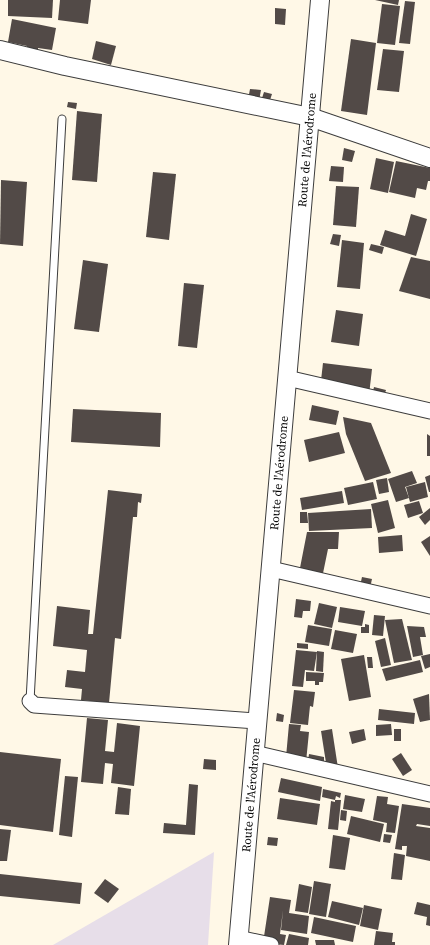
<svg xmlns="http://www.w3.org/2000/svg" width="430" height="945" viewBox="0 0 430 945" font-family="'Source Serif 4',serif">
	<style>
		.industrial { fill: #e7dee9 }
		.building { fill: #524a47 }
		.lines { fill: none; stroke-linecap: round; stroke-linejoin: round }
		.service-casing { stroke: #3d3d3d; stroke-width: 9 }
		.minor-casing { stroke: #3d3d3d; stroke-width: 17 }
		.tertiary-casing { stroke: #3d3d3d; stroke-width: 20 }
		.service { stroke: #fff; stroke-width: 7 }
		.minor { stroke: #fff; stroke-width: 15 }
		.tertiary { stroke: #fff; stroke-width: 18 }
		.labels { text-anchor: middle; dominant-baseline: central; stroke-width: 4; stroke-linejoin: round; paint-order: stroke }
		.street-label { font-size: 12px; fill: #0a0a0a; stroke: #fff }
	</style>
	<rect width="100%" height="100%" fill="#fff8e7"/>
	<polygon class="industrial" points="214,852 208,945 53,945"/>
	<g class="building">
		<polygon points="8,0 53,0 52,18 8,16"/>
		<polygon points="60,0 91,0 88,24 58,20"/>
		<polygon points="375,0 399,0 398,5"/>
		<polygon points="405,1 415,2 410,44 399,43"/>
		<polygon points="382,4 400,6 395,45 377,43"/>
		<polygon points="275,8 286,9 285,25 275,24"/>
		<polygon points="12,19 56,28 52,50 38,48 38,51 27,48 27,46 8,42"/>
		<polygon points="351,39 376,43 367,115 341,111"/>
		<polygon points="96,41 116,46 111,65 92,59"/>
		<polygon points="383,49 404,51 399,92 377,90"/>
		<polygon points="250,89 261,90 259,101 248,100"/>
		<polygon points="264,92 272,94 269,103 261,101"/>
		<polygon points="68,102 77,103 76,109 67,107"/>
		<polygon points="77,111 102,114 97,182 72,180"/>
		<polygon points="344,148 355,151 352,162 342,160"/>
		<polygon points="376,158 394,162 388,193 370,189"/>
		<polygon points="396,161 430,168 430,181 428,181 426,190 417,188 415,198 389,192"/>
		<polygon points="331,166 344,167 343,182 329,181"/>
		<polygon points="153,172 176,174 169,240 146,237"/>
		<polygon points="1,180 27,182 23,246 0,244"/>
		<polygon points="336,186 359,187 356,227 333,225"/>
		<polygon points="411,214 427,219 416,256 380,245 385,230 405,236"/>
		<polygon points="333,234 341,235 339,246 330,244"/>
		<polygon points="342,240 364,243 360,289 337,287"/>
		<polygon points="371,244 384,247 382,254 369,250"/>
		<polygon points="411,257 430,261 430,299 399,291"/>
		<polygon points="83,260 108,264 99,332 74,329"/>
		<polygon points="184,283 204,285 197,348 178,346"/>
		<polygon points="336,310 363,314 359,346 331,342"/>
		<polygon points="323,363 372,369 369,395 320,389"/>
		<polygon points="374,387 386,390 383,399 372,395"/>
		<polygon points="312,405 339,411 336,425 309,420"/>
		<polygon points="73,409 161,413 160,447 71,442"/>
		<polygon points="343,417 371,423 391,473 365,481 346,434"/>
		<polygon points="339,432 345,453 309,462 304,440"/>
		<polygon points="427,434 430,436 430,456 427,456"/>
		<polygon points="412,471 417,483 405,487 409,498 396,502 388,479"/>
		<polygon points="430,475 430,492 429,492 425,477"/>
		<polygon points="387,478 389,492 379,494 376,480"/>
		<polygon points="373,482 377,499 348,505 344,488"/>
		<polygon points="425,482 428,497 410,502 406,487"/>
		<polygon points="108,490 142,494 141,503 138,502 137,517 133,517 121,639 115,638 109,703 81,700 82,689 65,687 67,670 85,672 87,650 53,646 57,606 90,610 88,634 93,634"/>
		<polygon points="342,491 344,503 302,510 300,498"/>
		<polygon points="388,500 395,528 378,533 371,504"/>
		<polygon points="419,501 423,513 408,518 404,505"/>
		<polygon points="430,508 430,520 425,525 419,517"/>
		<polygon points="371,509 372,528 309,531 308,513"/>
		<polygon points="300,512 307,512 308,523 300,523"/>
		<polygon points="307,532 339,532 338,549 328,549 322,578 299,573"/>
		<polygon points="402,535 403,551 379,553 378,537"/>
		<polygon points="430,536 430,556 421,542"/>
		<polygon points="362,577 372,579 370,588 360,586"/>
		<polygon points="296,599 311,601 310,611 303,611 302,618 294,617"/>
		<polygon points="319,603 337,607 332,628 314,624"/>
		<polygon points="340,607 365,611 362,626 338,622"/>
		<polygon points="374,615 385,616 383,636 372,635"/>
		<polygon points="402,619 412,660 394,663 385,620"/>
		<polygon points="365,624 369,625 369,633 361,633 361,627 365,627"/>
		<polygon points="308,625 332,629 329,646 305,642"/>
		<polygon points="407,626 424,627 426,637 420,637 423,655 413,657"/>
		<polygon points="335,630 357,634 353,653 331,649"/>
		<polygon points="385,638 391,665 381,667 375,641"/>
		<polygon points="297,643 308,644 308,649 297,648"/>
		<polygon points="296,650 317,652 314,671 305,670 303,687 292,686"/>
		<polygon points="317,651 324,652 323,672 316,671"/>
		<polygon points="430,654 430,667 425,669 421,656"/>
		<polygon points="364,655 371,697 349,701 341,659"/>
		<polygon points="367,657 372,657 373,668 368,668"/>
		<polygon points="420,660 423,672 386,681 382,669"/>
		<polygon points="306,672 324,673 323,682 319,682 319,685 315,685 315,681 306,681"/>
		<polygon points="294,690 315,692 313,707 310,706 308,725 290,723"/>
		<polygon points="429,694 430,720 420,722 413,699"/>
		<polygon points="379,709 415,713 414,724 378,720"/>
		<polygon points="277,713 284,715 283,722 276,721"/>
		<polygon points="87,718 108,720 105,751 114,752 117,723 140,726 134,786 111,783 113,764 105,763 103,784 81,782"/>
		<polygon points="289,724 301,725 300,731 309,732 306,762 286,757"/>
		<polygon points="391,724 392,735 376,736 376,725"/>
		<polygon points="332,729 338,768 327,769 321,731"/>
		<polygon points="364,729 366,740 352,744 349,732"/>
		<rect x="394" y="729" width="7" height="12"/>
		<polygon points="0,752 61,759 53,832 0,825"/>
		<polygon points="401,753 412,770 403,776 392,759"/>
		<polygon points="309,754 324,757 324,770 308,761"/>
		<polygon points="204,759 216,760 216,770 203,769"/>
		<polygon points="65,776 78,777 72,837 59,835"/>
		<polygon points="281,778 322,787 320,801 278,792"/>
		<polygon points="189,784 198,785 195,835 163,833 164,823 186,825"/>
		<polygon points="118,787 131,789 129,815 115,814"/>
		<polygon points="323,789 341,793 340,798 336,796 335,800 322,797"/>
		<polygon points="345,795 365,799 362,812 343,809"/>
		<polygon points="377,796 388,797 387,804 399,806 395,833 386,832 387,823 373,820"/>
		<polygon points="280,798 320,804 317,825 277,819"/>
		<polygon points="335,800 341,800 338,830 328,829 331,801 335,802"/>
		<polygon points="402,804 430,808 430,826 417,824 416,826 430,828 430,861 406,856 407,846 402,846 402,850 395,849"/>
		<polygon points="341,810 347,811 346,821 340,820"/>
		<polygon points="351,816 384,824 380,842 347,834"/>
		<polygon points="0,829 11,830 7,861 0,861"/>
		<polygon points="384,834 392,835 390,843 383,842"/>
		<polygon points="333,835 350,838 345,870 329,868"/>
		<polygon points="268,837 278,838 277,846 267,845"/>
		<polygon points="394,853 405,855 402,880 391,879"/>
		<polygon points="0,874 82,883 80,904 0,896"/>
		<polygon points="105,879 119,889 108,903 94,893"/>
		<polygon points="314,881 331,884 326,917 309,914"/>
		<polygon points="299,884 312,887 308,913 295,911"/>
		<polygon points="270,897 291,900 289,913 309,916 307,934 281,930 283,910 280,934 286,935 284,945 263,943"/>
		<polygon points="332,901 363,908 359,925 328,917"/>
		<polygon points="417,902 430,905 430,926 426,925 427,917 414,914"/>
		<polygon points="364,905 382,909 378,930 360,926"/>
		<polygon points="314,917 356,926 353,942 311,933"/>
		<polygon points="376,931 393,933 392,942 395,942 395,945 374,945"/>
		<polygon points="289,934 309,938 308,945 286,945"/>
		<polygon points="315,940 334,940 335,945 316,945"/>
	</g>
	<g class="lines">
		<defs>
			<polyline id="service" points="30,701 62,119"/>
			<g id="minor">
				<polyline points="287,378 430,411"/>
				<polyline points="271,569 430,606"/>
				<polyline points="30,701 34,705 257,721"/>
				<polyline points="254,753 430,794"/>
				<polyline points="238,938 271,945"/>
			</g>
			<g id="tertiary">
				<polyline points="0,50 65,66 310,117 430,158"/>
				<polyline points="238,945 320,0"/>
			</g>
		</defs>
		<use href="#service" class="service-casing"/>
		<use href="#minor" class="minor-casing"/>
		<use href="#tertiary" class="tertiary-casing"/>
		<use href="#service" class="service"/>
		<use href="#minor" class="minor"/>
		<use href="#tertiary" class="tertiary"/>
	</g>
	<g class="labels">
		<g class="street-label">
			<text transform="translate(307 150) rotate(-85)">Route de l'Aérodrome</text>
			<text transform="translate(279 473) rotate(-85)">Route de l'Aérodrome</text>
			<text transform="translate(251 795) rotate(-85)">Route de l'Aérodrome</text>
		</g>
	</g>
</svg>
